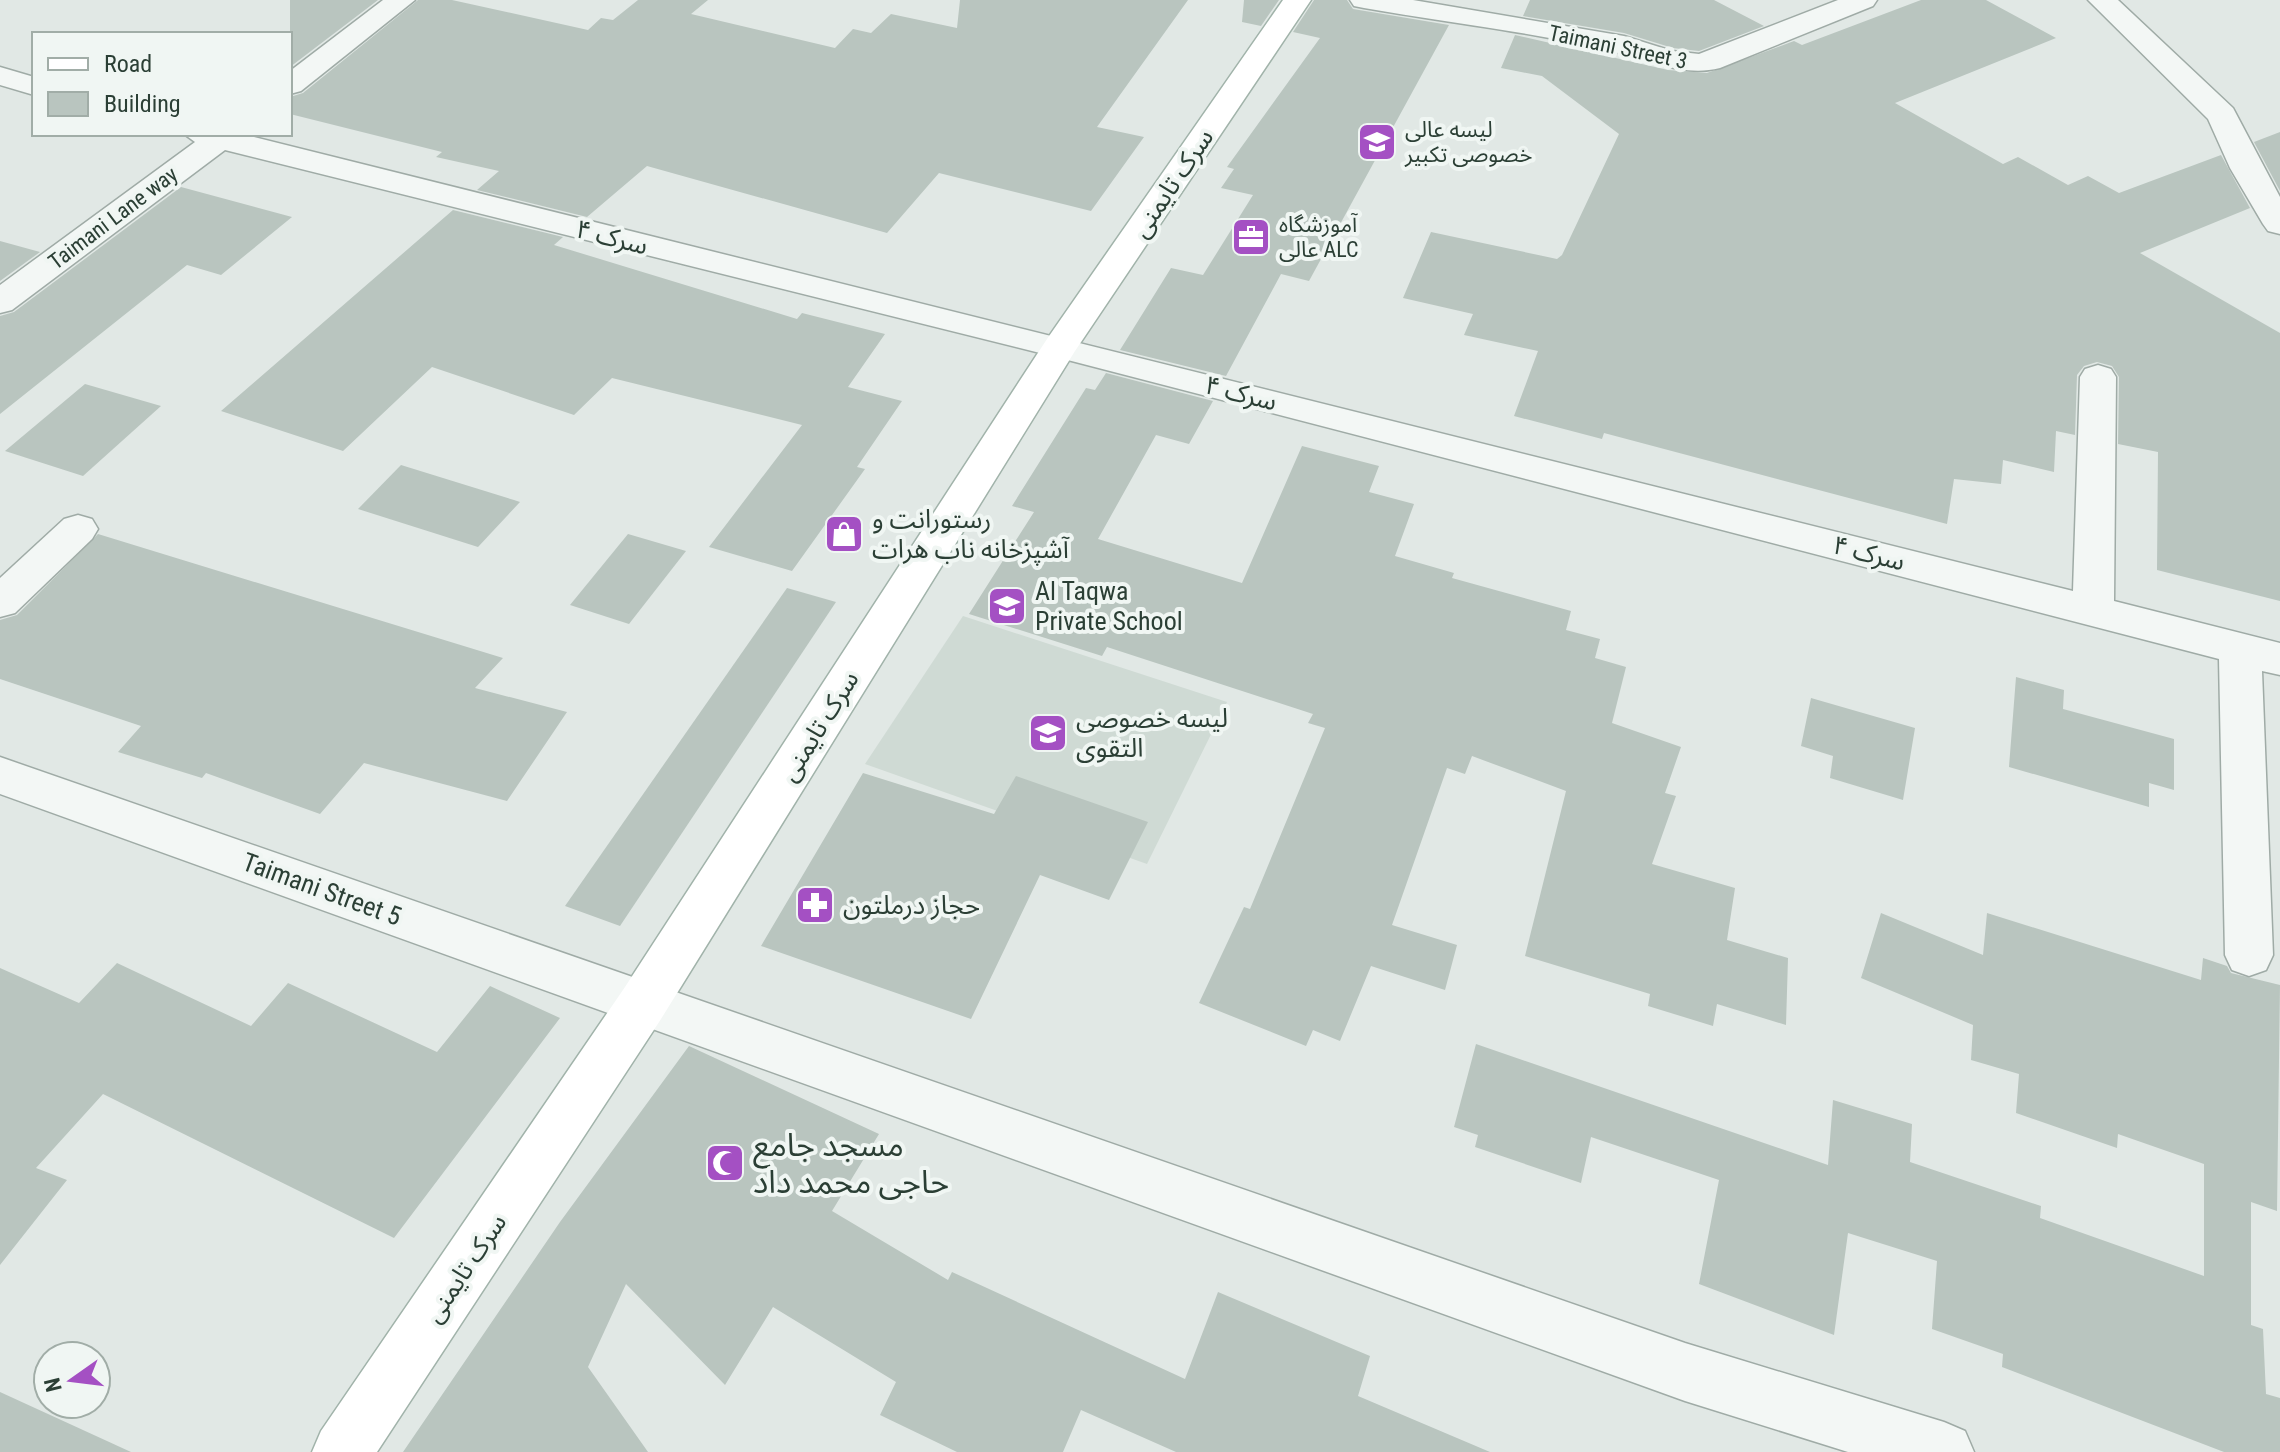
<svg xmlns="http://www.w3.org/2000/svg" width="2280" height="1452" viewBox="0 0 2280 1452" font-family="'Roboto Condensed','Noto Sans Arabic',sans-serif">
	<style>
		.built { fill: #cfdad4 }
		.building { fill: #b9c5bf }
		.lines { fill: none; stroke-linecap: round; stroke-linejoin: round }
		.minor-casing { stroke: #9faba6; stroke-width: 3 }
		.major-casing { stroke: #a1b3aa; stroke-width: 3 }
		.minor { fill: #f3f7f5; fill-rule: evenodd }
		.major { fill: #fff; fill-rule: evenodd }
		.labels { text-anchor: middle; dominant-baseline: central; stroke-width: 8; stroke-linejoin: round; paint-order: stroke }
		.far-street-label { font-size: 22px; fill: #2b3f35; stroke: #f0f6f3 }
		.far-poi-label { font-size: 22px; fill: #2b3f35; stroke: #f0f6f3; text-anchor: start }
		.street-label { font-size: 26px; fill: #2b3f35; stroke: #f0f6f3 }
		.poi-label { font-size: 26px; fill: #2b3f35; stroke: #f0f6f3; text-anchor: start }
		.near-poi-label { font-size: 32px; fill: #2b3f35; stroke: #f0f6f3; text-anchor: start }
	</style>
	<rect width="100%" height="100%" fill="#e1e8e5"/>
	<polygon class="built" points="963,616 1227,702 1147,864 865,764"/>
	<g class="building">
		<polygon points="290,0 378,0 290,67"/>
		<polygon points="418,0 452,0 588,30 601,18 613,20 638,0 708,0 691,14 835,48 853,29 871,33 891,14 957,28 960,0 1188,0 1097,127 1144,137 1091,211 939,173 887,233 647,166 587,217 477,190 499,171 436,157 442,152 290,114 290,97 303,93"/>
		<polygon points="1244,0 1279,0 1261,26 1242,22"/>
		<polygon points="1314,0 1347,0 1353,9 1449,25 1309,281 1281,274 1226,376 1120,350 1171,268 1203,275 1253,195 1221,188 1234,169 1227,167 1320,38 1293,32"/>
		<polygon points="1530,0 1714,0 1764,26 1699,51 1673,48 1624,33 1523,16"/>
		<polygon points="1921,0 1986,0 2056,38 1895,103 2003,164 2018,157 2068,185 2088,176 2119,193 2221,155 2250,208 2140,253 2280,333 2280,601 2157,570 2158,452 2118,444 2119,377 2112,366 2097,362 2084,366 2077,375 2075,435 2056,431 2054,472 2003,460 2001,484 1954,479 1947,524 1604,433 1602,439 1514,416 1538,351 1464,335 1473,314 1403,298 1431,232 1557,259 1562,255 1619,134 1542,76 1501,68 1515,35 1668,70 1707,73 1794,41 1802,45"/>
		<polygon points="2280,132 2280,191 2254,142"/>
		<polygon points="181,187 292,217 221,275 187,265 0,414 0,316 14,312"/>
		<polygon points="453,210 563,237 554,245 797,319 802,313 885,334 848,387 902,401 857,467 865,469 792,571 709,547 802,425 612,378 574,415 432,367 343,451 221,411"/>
		<polygon points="0,241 40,252 0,281"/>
		<polygon points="1106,373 1213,401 1189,444 1156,435 1098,539 1242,583 1302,446 1379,466 1369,492 1414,504 1395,556 1454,573 1452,578 1571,611 1566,630 1600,639 1595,658 1626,667 1612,723 1681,747 1665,793 1676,796 1652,864 1735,888 1727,940 1788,958 1786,1025 1717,1004 1713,1026 1648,1006 1650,994 1525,956 1566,791 1472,756 1465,774 1447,768 1392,925 1457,945 1445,990 1371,966 1340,1041 1313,1030 1306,1046 1199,1003 1244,907 1250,909 1325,728 1308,723 1313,714 1107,647 1102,656 969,614 1034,512 1012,506 1086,388 1095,390"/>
		<polygon points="85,384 161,406 83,476 5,451"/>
		<polygon points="401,465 514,500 520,502 478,547 358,509"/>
		<polygon points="98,534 503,658 475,688 567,712 507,801 364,763 320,814 206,773 202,778 118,752 141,726 0,679 0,620 17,615"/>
		<polygon points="628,534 686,551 629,624 570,605"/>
		<polygon points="787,588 836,602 620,926 565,906"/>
		<polygon points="2016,677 2064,690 2063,709 2174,739 2174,790 2149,783 2149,807 2009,767"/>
		<polygon points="1811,698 1915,728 1903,800 1830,778 1833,756 1801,746"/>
		<polygon points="863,773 994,814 1016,776 1148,822 1109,900 1040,875 971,1019 761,946"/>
		<polygon points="1881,913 1983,955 1987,913 2201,980 2203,958 2227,966 2231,973 2280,985 2277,1211 2251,1202 2251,1325 2263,1329 2266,1394 2280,1398 2280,1452 2224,1452 2002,1367 2003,1354 1932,1329 1937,1261 1848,1233 1834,1335 1699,1284 1719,1180 1591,1137 1581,1183 1475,1147 1478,1135 1454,1127 1476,1044 1828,1165 1833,1100 1912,1124 1910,1162 2041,1206 2040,1218 2204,1276 2204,1164 2118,1134 2117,1148 2016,1113 2019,1074 1971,1060 1973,1025 1861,978"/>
		<polygon points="117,963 251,1026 288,983 437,1052 490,986 560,1018 394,1238 103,1094 36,1168 67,1180 0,1265 0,968 79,1003"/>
		<polygon points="689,1046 879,1134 832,1211 948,1280 952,1272 1185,1379 1218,1292 1370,1356 1358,1396 1490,1452 1176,1452 1081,1410 1063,1452 957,1452 880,1415 896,1382 773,1307 725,1385 626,1284 588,1367 648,1452 403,1452 560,1222"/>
		<polygon points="0,1392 131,1452 0,1452"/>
	</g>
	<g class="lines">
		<defs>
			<g id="minor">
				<polygon points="383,0 415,0 301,91 290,94 290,71"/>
				<path d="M1350 0H1413L1624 36 1672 51 1699 54 1838 0H1877L1873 6 1720 68C1684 77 1653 61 1619 53 1536 32 1448 23 1364 8L1354 6Z"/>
				<polygon points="2088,0 2118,0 2233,108 2280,197 2280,234 2268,231 2263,224 2230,168 2208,119"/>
				<polygon points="0,67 34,77 34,95 0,85"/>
				<polygon points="184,134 242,134 2073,591 2080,377 2085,369 2098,365 2111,369 2116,377 2114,601 2280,643 2280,675 2262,671 2273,955 2266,970 2249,976 2232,970 2225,955 2219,659 1060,358 225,150 12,310 0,313 0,285 195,142"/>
				<polygon points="78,515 92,519 98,529 92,539 15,613 0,617 0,578 64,519"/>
				<polygon points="0,757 1685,1343 1944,1422 1965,1431 1974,1452 1848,1452 1685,1401 0,794"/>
			</g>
			<polygon id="major" points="1283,0 1311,0 1075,351 661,1019 377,1452 312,1452 321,1431 625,987 1047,339"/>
		</defs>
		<use href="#minor" class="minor-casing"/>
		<use href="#major" class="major-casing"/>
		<use href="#minor" class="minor"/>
		<use href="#major" class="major"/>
	</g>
	<defs>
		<symbol id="school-square" viewBox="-11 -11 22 22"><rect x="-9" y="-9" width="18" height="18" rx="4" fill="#a450c3" stroke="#f0f6f3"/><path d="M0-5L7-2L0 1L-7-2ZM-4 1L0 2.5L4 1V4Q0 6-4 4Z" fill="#fff"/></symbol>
		<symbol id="office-square" viewBox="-11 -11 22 22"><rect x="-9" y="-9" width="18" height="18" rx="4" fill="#a450c3" stroke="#f0f6f3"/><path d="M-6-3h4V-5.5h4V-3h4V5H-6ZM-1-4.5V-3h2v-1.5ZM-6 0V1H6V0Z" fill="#fff"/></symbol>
		<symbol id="shop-square" viewBox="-11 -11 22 22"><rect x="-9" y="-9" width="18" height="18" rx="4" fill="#a450c3" stroke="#f0f6f3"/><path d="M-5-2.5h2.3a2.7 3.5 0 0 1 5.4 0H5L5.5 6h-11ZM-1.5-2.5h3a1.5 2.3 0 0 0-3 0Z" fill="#fff"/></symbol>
		<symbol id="pharmacy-square" viewBox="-11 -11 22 22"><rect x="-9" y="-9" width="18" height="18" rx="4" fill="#a450c3" stroke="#f0f6f3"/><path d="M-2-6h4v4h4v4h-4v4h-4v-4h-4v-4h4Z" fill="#fff"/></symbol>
		<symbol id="mosque-square" viewBox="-11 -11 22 22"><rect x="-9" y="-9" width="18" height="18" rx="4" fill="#a450c3" stroke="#f0f6f3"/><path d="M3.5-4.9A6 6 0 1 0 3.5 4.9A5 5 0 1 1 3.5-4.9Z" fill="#fff"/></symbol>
	</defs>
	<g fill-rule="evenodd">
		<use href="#school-square" x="1355" y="120" width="44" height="44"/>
		<use href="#office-square" x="1229" y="215" width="44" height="44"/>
		<use href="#shop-square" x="822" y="512" width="44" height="44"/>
		<use href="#school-square" x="985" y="584" width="44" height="44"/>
		<use href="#school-square" x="1026" y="711" width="44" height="44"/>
		<use href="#pharmacy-square" x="793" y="883" width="44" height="44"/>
		<use href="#mosque-square" x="703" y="1141" width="44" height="44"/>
	</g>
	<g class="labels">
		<g class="far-street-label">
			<text transform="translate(1618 47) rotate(12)">Taimani Street 3</text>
			<text transform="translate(113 218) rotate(-37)">Taimani Lane way</text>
		</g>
		<g class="far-poi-label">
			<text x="1405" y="129">لیسه عالی<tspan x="1405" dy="25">خصوصی تکبیر</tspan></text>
			<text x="1279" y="224">آموزشگاه<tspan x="1279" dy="25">عالی ALC</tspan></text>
		</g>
		<g class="street-label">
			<text transform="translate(1172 183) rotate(-56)">سرک تایمنی</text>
			<text transform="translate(612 237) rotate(14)">سرک ۴</text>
			<text transform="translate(1241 393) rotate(14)">سرک ۴</text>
			<text transform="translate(1869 553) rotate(14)">سرک ۴</text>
			<text transform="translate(819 726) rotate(-58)">سرک تایمنی</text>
			<text transform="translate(322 889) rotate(20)">Taimani Street 5</text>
			<text transform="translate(465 1268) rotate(-56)">سرک تایمنی</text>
		</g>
		<g class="poi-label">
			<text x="872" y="519">رستورانت و<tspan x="872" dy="30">آشپزخانه ناب هرات</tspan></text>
			<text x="1035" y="591">Al Taqwa<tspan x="1035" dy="30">Private School</tspan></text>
			<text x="1076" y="718">لیسه خصوصی<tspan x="1076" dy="30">التقوی</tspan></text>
			<text x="843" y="905">حجاز درملتون</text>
		</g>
		<g class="near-poi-label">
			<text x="753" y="1145">مسجد جامع<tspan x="753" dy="37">حاجی محمد داد</tspan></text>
		</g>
	</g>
	<rect x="32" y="32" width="260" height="104" fill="#f0f6f3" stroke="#a1ada7" stroke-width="2"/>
	<rect x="48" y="58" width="40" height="12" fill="#ffffff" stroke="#a1ada7" stroke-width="2"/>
	<text x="104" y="72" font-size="24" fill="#2b3f35">Road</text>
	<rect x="48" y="92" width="40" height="24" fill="#b9c5bf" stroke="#a1ada7" stroke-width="2"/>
	<text x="104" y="112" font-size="24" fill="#2b3f35">Building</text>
	<g transform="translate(72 1380) rotate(256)"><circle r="38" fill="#f0f6f3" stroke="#a1ada7" stroke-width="2"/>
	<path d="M0-6L14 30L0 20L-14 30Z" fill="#a450c3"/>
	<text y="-12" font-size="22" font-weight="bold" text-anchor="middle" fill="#2b3f35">N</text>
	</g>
</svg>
